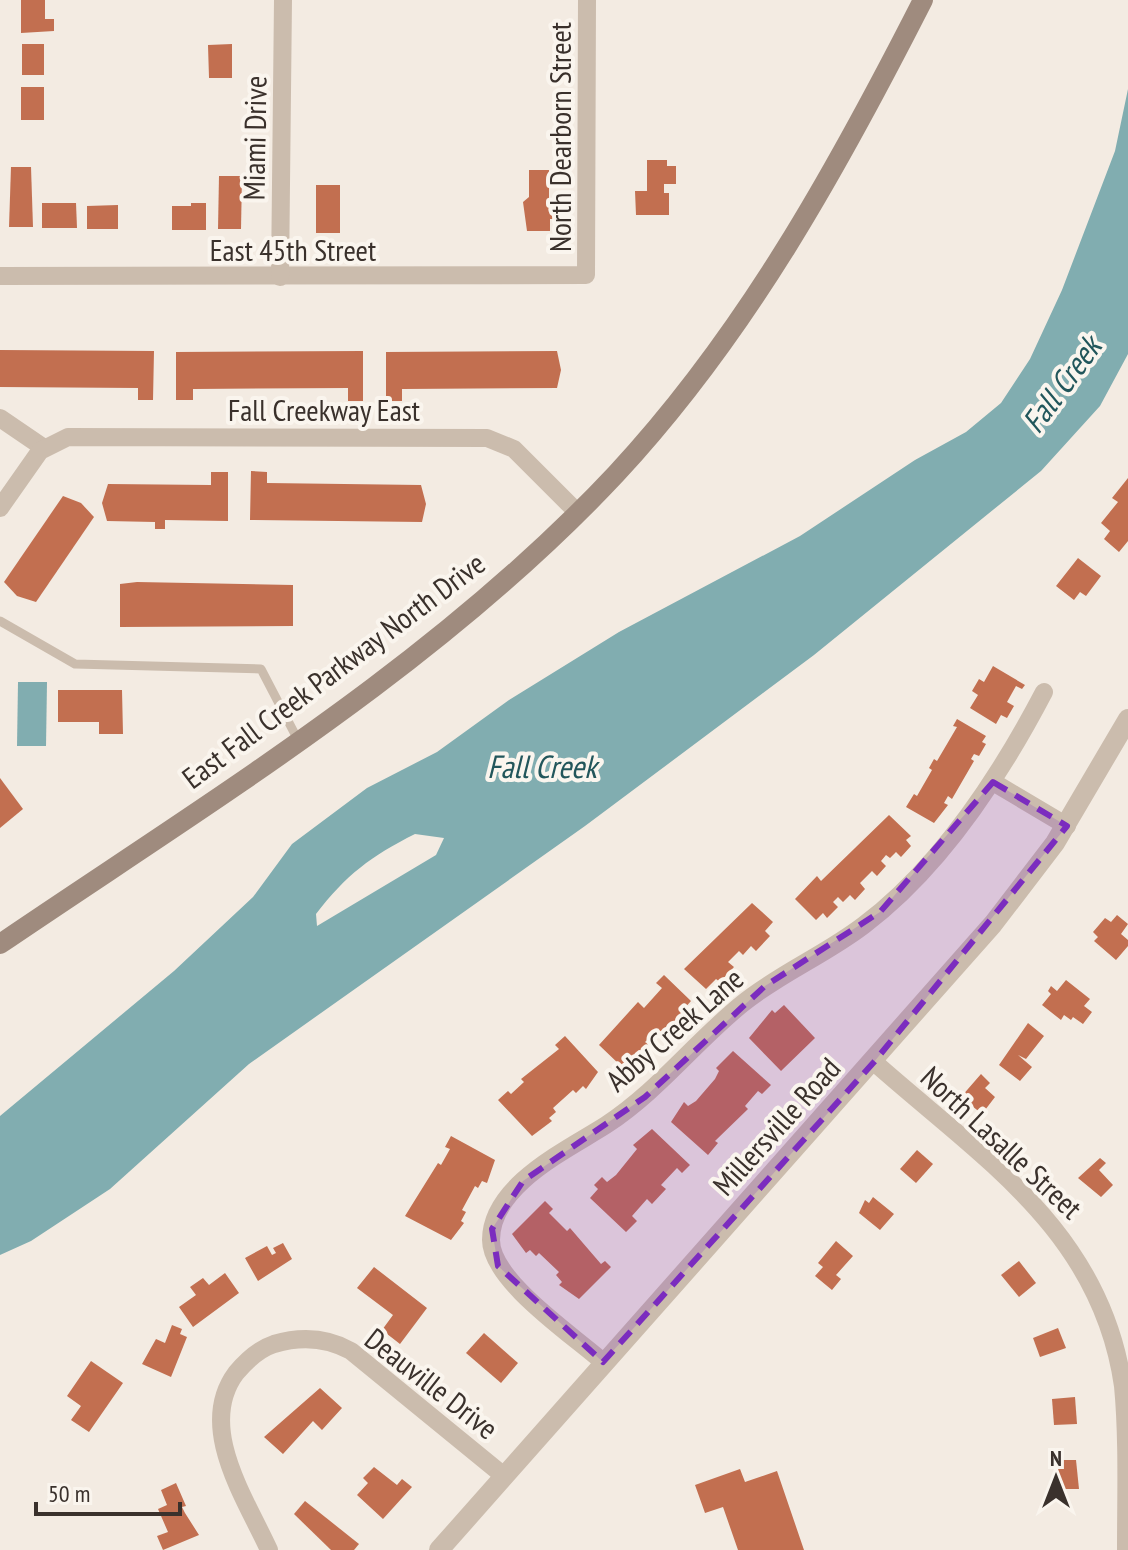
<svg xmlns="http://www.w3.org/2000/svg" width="1128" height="1550" viewBox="0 0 1128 1550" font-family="'PT Sans Narrow',sans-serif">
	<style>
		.water { fill: #81adb0; fill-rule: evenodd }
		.building { fill: #c26f50 }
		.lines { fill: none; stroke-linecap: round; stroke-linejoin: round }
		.service { stroke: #cbbcad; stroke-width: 9 }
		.minor { stroke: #cbbcad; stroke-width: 18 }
		.tertiary { stroke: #cbbcad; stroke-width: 20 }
		.secondary { stroke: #9f8b7e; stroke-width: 20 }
		.marked { fill: #7b2cbf; fill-opacity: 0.2; stroke: #7b2cbf; stroke-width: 6; stroke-dasharray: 16 10; stroke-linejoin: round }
		.labels { text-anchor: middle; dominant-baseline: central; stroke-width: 8; stroke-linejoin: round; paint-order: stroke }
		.street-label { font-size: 30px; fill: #3a312c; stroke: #faf5ee }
		.water-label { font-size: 32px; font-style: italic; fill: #22565b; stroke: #faf5ee }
	</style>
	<rect width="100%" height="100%" fill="#f3ebe2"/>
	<g class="water">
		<path d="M1128 89V354L1100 406 1041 471 814 655 585 826 249 1064 110 1189 31 1241 0 1255V1116L174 971 253 897 292 844 367 788 437 752 509 700 619 632 800 536 915 460 966 432 1001 403 1030 359 1062 290 1115 151ZM415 834 444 838 436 855 317 926 316 914C346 875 371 856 415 834Z"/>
		<polygon points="18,682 47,682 46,746 17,746"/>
	</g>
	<g class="building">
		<polygon points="21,0 45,0 45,19 54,19 54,31 21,33"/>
		<rect x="22" y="44" width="22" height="31"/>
		<polygon points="232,44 232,78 209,78 208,45"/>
		<rect x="21" y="87" width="23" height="33"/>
		<polygon points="647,160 667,160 667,166 676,166 676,184 664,184 664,193 669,193 669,215 636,215 635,191 647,191"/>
		<polygon points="11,167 31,167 33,227 9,227"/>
		<polygon points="529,170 549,170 549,199 556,199 556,219 550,219 550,231 527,231 523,202 529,197"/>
		<polygon points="219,176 242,176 241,229 218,229"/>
		<rect x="316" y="185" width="24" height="48"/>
		<polygon points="42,203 76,203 77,228 42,228"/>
		<polygon points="191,203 206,203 206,230 172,230 172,206 191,206"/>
		<polygon points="118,205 118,229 87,229 87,206"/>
		<polygon points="0,350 154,351 153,400 138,400 138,388 0,387"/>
		<polygon points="363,351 363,401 348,401 348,388 193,389 193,400 176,400 176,352"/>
		<polygon points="557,351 561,370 557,388 402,389 402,401 386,401 386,352"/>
		<polygon points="251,471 267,472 267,483 421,485 426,504 422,522 250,520"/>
		<polygon points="211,472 228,472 228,521 165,520 165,529 155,529 155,522 107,521 102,503 108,484 211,485"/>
		<polygon points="1128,478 1128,541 1119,552 1104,539 1110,531 1101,523 1118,502 1112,498"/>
		<polygon points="63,496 81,503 94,517 36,602 17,596 4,582"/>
		<polygon points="1078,558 1101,576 1086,596 1080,592 1074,600 1056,586"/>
		<polygon points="137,582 293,585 293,626 120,627 120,584"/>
		<polygon points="993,666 1025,685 1022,689 1016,686 1007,702 1014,706 1007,718 1001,715 996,724 970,708 978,695 972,691 979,679 984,682"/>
		<polygon points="58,690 122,690 123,734 99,734 99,722 58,722"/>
		<polygon points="957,719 986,736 982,742 986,744 979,756 974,754 971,759 974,761 952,799 948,796 944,803 948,805 934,823 906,807 914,794 917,796 932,770 929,768 934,759 937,761 957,727 953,726"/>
		<polygon points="0,778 23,809 0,828"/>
		<polygon points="889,815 911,836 906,840 911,846 901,857 896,852 890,858 886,855 881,861 886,866 877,876 872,871 860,883 865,889 855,900 850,895 843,902 838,897 833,902 838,907 827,918 823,913 816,920 795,899 817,876 821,881"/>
		<polygon points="752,903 773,922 765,931 770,936 756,951 751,946 743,955 739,951 728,962 734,967 720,982 716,979 706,989 684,969"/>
		<polygon points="1117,915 1128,924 1121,934 1128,940 1128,946 1116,960 1094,941 1098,937 1093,932 1105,918 1111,922"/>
		<polygon points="664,975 691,1001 683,1010 687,1015 674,1029 669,1026 659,1036 655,1032 645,1042 650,1046 636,1061 631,1055 621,1066 599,1045 638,1002 644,1008 662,988 656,983"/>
		<polygon points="1066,980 1090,999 1084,1006 1092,1012 1083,1024 1073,1017 1071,1020 1064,1015 1061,1020 1042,1005 1051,994 1048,991 1051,986 1057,991"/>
		<polygon points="784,1005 815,1038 781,1071 749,1038 772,1010 775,1013"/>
		<polygon points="1028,1023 1044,1036 1026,1059 1018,1055 1032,1067 1020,1081 999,1065"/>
		<polygon points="565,1036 598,1072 586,1089 583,1086 576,1093 573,1090 553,1108 556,1112 549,1118 552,1121 532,1136 498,1100 508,1091 511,1094 524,1082 521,1079 559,1049 555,1045"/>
		<polygon points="733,1051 771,1085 762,1094 758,1091 745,1106 748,1109 715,1141 718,1143 708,1155 671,1122 684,1102 688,1106 696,1101 715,1079 719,1071 716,1068"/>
		<polygon points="981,1074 990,1083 985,1088 995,1097 982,1114 961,1097"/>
		<polygon points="652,1129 690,1165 682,1173 677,1168 661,1185 666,1189 652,1204 647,1199 632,1216 637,1221 626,1232 590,1198 598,1189 594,1185 602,1177 607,1182 616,1175 637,1149 633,1145"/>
		<polygon points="451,1136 495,1160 487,1183 482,1181 478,1188 475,1186 462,1210 466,1212 461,1221 464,1223 451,1240 405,1216 438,1163 441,1165 450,1149 445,1147"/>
		<polygon points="917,1150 933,1164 916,1183 900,1169"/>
		<polygon points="1100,1158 1106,1163 1099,1170 1113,1185 1101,1197 1078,1178"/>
		<polygon points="873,1197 894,1214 880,1230 859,1213 865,1200 869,1203"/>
		<polygon points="545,1201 553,1209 549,1213 567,1231 570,1228 601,1264 605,1261 611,1267 579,1299 559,1285 562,1282 556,1275 559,1272 539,1253 536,1256 530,1250 526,1253 512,1234"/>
		<polygon points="836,1241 853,1256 836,1275 841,1279 832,1290 815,1276 823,1267 818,1263"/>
		<polygon points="283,1243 292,1259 258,1281 245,1258 267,1246 272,1255 276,1253 273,1248"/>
		<polygon points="1019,1261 1036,1283 1019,1297 1001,1275"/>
		<polygon points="374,1267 427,1308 400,1344 382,1330 393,1315 357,1288"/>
		<polygon points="225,1273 239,1293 193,1327 179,1307 196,1295 190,1287 203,1278 209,1285"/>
		<polygon points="172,1325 182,1329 180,1334 187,1337 171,1377 142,1364 156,1339 165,1343"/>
		<polygon points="1058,1328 1066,1348 1040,1357 1033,1338"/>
		<polygon points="484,1333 518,1363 501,1383 466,1353"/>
		<polygon points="91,1361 123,1383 89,1432 71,1420 81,1406 67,1396"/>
		<polygon points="320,1388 342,1408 322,1430 313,1421 283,1454 264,1437"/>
		<polygon points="1075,1397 1077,1424 1054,1425 1052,1399"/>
		<polygon points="1057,1460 1076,1460 1079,1489 1058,1489"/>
		<polygon points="374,1467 397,1485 402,1479 412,1487 383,1519 357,1495 368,1483 363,1478"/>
		<polygon points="740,1469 745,1482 777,1471 804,1550 738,1550 723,1507 705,1513 695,1485"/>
		<polygon points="176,1483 186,1506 182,1507 185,1513 199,1535 163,1550 157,1536 168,1532 158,1509 167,1505 161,1490"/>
		<polygon points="305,1501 359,1544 354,1550 331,1550 294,1514"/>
	</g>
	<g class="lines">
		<polyline class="service" points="0,621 75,664 261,669 299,742"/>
		<g class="minor">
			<polyline points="0,276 586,275 587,0"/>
			<polyline points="280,277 283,0"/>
			<polyline points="0,418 44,448"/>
			<polyline points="0,508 40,451 68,437 487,438 514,449 578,513"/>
			<polyline points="993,782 1067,826"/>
			<path d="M874 1062C982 1158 1101 1231 1123 1386 1128 1439 1126 1496 1126 1550"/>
			<path d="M603 1362C574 1336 491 1281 491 1240 491 1185 567 1150 606 1125 658 1091 694 1043 742 1004 780 973 825 955 864 925 941 867 1000 776 1044 692"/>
			<path d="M269 1550C246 1499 196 1427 236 1373 246 1361 259 1349 274 1344 301 1336 326 1337 351 1351L504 1476"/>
		</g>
		<polyline class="tertiary" points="439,1550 993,924 1055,843 1128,719"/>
		<path class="secondary" d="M0 944C212 800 439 663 616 474 746 334 837 169 923 0"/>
	</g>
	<path class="marked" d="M993 782 1067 826 874 1062 603 1362 498 1266 492 1229 523 1181 645 1097 765 986 880 912Z"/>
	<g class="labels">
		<g class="street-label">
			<text transform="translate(559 137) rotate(-90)">North Dearborn Street</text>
			<text transform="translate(254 138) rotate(-89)">Miami Drive</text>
			<text x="293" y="249">East 45th Street</text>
			<text x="324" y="409">Fall Creekway East</text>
			<text transform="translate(333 670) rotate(-37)">East Fall Creek Parkway North Drive</text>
			<text transform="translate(674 1029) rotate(-41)">Abby Creek Lane</text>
			<text transform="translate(776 1126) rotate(-48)">Millersville Road</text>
			<text transform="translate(1002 1142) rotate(43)">North Lasalle Street</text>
			<text transform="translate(432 1383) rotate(38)">Deauville Drive</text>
		</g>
		<g class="water-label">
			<text transform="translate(1061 384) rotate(-54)">Fall Creek</text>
			<text x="542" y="766">Fall Creek</text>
		</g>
	</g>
	<g transform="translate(1056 1478)" stroke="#faf5ee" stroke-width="6" paint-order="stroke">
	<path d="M0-6L14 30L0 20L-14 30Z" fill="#3a312c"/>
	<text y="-12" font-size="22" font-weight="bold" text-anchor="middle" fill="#3a312c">N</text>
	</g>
	<path d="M36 1502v12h144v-12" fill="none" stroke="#3a312c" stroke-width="4"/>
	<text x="48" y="1502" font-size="24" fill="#3a312c" stroke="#faf5ee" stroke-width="6" paint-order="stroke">50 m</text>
</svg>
